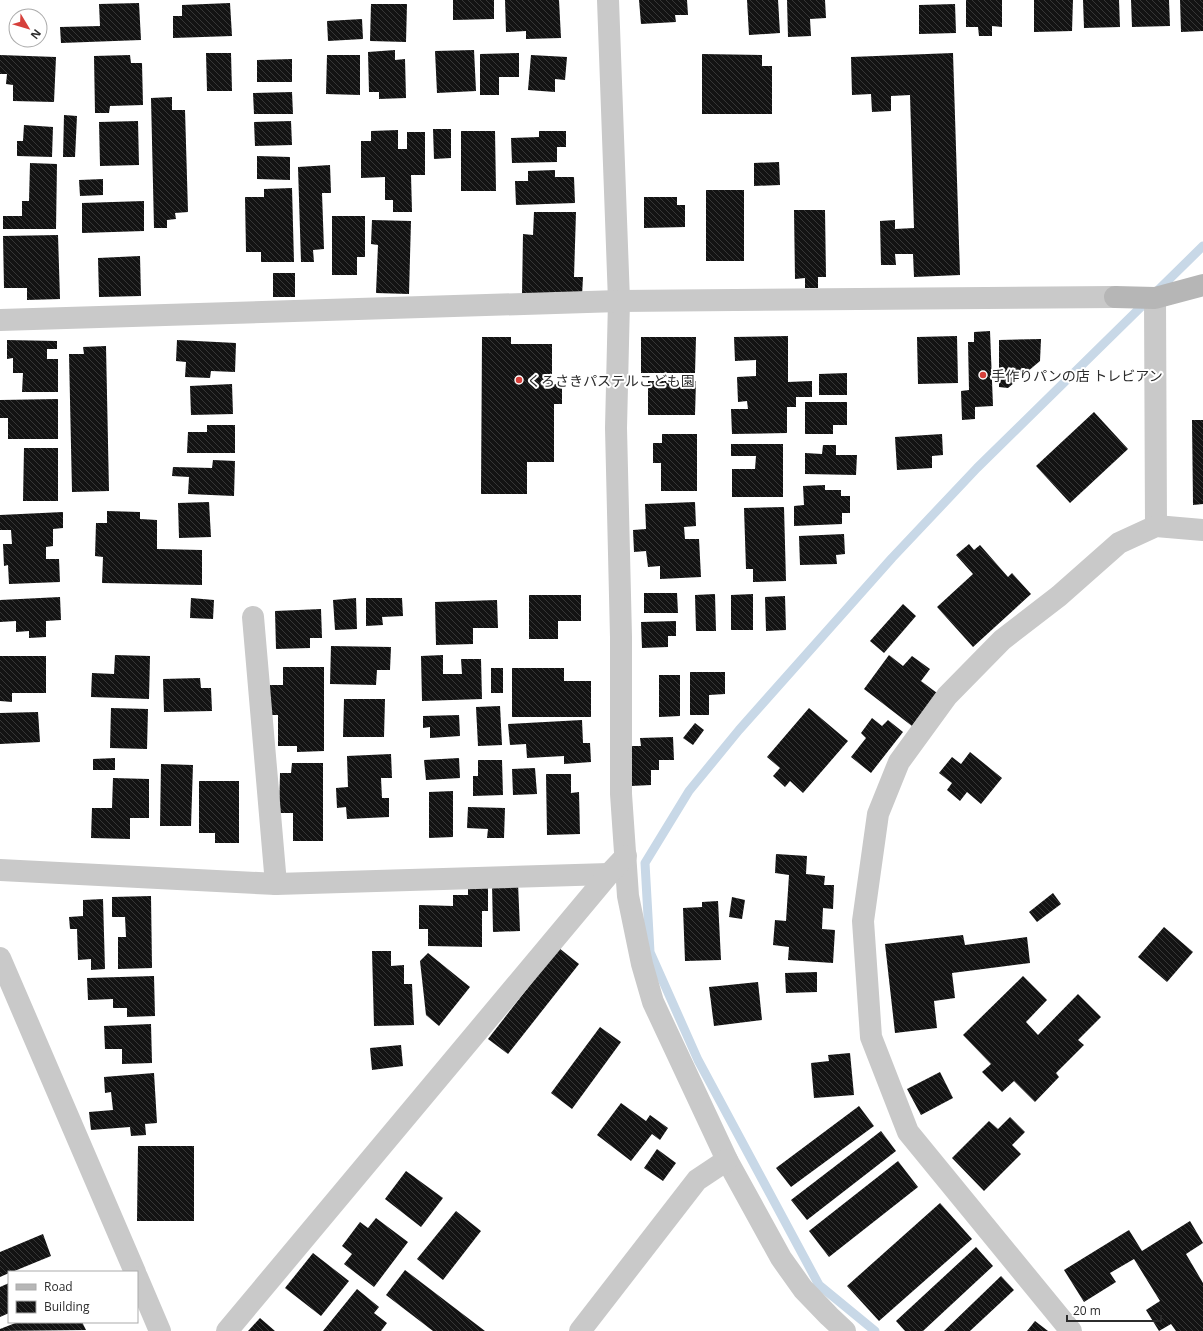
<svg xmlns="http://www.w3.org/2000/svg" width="1203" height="1331" viewBox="0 0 1203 1331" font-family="'Open Sans','Noto Sans JP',sans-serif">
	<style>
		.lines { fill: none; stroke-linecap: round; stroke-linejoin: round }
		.stream { stroke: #c8d8e7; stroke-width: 9 }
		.building { fill: url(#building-back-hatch) }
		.street { stroke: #c9c9c9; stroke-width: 22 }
		.secondary { stroke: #b6b6b6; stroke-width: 22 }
		.poi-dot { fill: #d6403b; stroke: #fff; stroke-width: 1.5 }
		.labels { text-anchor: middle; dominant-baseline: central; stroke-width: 4; stroke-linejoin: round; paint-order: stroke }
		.poi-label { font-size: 14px; fill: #2c2c2c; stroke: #fff; text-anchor: start }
	</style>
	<defs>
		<pattern id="building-back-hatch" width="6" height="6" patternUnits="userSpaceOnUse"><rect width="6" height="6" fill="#131313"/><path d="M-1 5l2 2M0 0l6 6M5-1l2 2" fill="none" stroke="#363636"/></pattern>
	</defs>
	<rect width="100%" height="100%" fill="#fff"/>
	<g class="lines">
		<polyline class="stream" points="875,1331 819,1285 698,1060 650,952 645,863 689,791 739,730 892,558 977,468 1203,246"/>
	</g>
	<g class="building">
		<polygon points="453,0 494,0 494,19 453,20"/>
		<polygon points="505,0 559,0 561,38 526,39 526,31 506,32"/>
		<polygon points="639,0 687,0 688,15 675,15 676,22 641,24"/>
		<polygon points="747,0 778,0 780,33 749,35"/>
		<polygon points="787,0 825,0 826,18 810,19 811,36 788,37"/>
		<polygon points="966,0 1002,0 1002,27 992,26 992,36 979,36 978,27 966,27"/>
		<polygon points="1034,0 1073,0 1072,31 1034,32"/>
		<polygon points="1083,0 1119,0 1120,27 1084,28"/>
		<polygon points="1131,0 1169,0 1170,26 1132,27"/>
		<polygon points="1180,0 1203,0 1203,31 1181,32"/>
		<polygon points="139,3 141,40 61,43 60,27 100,26 99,4"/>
		<polygon points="230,3 232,36 173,38 173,16 182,16 182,5"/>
		<polygon points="371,4 407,4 406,42 370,41"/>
		<polygon points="955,4 956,33 919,34 919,5"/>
		<polygon points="362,19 363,39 328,41 327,21"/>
		<polygon points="395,50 395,60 405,59 406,98 379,99 379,92 369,92 368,52"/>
		<polygon points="474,50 476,91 437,93 435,51"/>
		<polygon points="206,53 231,53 232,91 207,91"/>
		<polygon points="519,53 519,77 499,77 499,95 480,95 480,54"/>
		<polygon points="953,53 960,275 914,277 913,254 895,254 896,265 881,265 880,221 895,220 895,229 914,228 910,95 891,96 891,111 872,112 871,94 852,95 851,57"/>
		<polygon points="702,54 762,55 762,66 772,66 772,114 702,114"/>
		<polygon points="0,55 56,57 54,102 13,101 13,85 6,84 7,74 0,74"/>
		<polygon points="130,55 131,63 142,63 143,105 110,106 109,113 95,113 94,56"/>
		<polygon points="327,55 360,55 360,95 326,94"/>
		<polygon points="531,55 567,57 565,80 555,79 555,92 528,90"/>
		<polygon points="292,59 292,82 257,82 257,60"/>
		<polygon points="292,92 293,114 254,114 253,93"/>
		<polygon points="172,97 172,110 185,110 188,212 175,213 176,219 167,220 167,228 154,228 151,98"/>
		<polygon points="64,115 77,116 75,157 63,157"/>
		<polygon points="138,121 139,165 100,166 99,122"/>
		<polygon points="291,121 292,145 255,146 254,122"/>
		<polygon points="24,125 53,127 52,157 17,156 17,141 23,141"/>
		<polygon points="433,129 451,129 451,158 434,159"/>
		<polygon points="398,130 398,149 407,149 407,132 425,132 425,175 411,175 412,212 393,212 393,200 385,200 385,177 361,178 361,141 371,141 371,131"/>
		<polygon points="461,131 495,131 496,191 461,191"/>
		<polygon points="539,131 566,131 566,147 557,147 557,162 512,163 511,138 539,137"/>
		<polygon points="257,156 290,157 290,180 257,179"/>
		<polygon points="779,162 780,185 754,186 754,163"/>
		<polygon points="30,163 57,164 56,229 3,229 3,216 22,216 22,201 29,201"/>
		<polygon points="330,165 331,193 322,193 324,249 313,250 314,262 301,262 298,167"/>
		<polygon points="555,170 555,177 574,177 575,203 516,205 515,181 528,181 528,171"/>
		<polygon points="103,179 103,195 80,196 79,180"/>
		<polygon points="292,188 294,262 261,262 261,252 246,252 245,197 264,197 264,189"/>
		<rect x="706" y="190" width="38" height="71"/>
		<polygon points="644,197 677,197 677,205 685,205 685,227 644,228"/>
		<polygon points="144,201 144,231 82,233 82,203"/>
		<polygon points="794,210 825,210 826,277 818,277 818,288 805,288 805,278 795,279"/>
		<polygon points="534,212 576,212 574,277 583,277 582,296 522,295 523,234 533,235"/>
		<polygon points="332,216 365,216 365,257 357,257 357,275 332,275"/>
		<polygon points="372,220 411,221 409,294 376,293 378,245 371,244"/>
		<polygon points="58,235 60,299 27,300 27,288 4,288 3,236"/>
		<polygon points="140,256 141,296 99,297 98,258"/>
		<rect x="273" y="273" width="22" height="24"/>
		<polygon points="990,331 993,406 975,407 975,419 962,420 961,391 969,390 968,342 974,342 974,332"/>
		<polygon points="788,336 788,382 812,381 812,397 796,397 796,407 787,407 787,433 732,434 731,409 748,409 747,401 738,402 737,377 756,376 756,360 735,361 734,337"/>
		<polygon points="957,336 958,383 918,384 917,337"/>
		<polygon points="482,337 511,337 511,344 552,344 552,384 562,384 562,404 554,404 554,462 527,462 527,494 481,494"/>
		<polygon points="641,337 696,337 695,373 641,373"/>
		<polygon points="1041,339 1040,361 1008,388 999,387 999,340"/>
		<polygon points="7,340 57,341 57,349 47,349 47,359 58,359 58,392 22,392 23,373 13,373 13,358 7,359"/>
		<polygon points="177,340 236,343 235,372 211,371 210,378 185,377 186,362 176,361"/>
		<polygon points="106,346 109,491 72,492 69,354 84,354 83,347"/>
		<polygon points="847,373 847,395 819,395 819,374"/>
		<polygon points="648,381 696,381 695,415 648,415"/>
		<polygon points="232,384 233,414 191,415 190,386"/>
		<polygon points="58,399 58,439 8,439 8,418 0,418 0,400"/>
		<polygon points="805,402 847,402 847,425 833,425 833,434 805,434"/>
		<polygon points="1094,412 1128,449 1070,503 1036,466"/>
		<polygon points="1192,420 1203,420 1203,504 1193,505"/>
		<polygon points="207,425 235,425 235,453 187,453 188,432 207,432"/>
		<polygon points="662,434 697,434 697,491 661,491 661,463 653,463 653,443 662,443"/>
		<polygon points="942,434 943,455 932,456 932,468 897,470 895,437"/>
		<polygon points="731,444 783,444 783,497 732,497 732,469 755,469 756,456 731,456"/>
		<polygon points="823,445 836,445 836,455 857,455 856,475 805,474 805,453 822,454"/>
		<polygon points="24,448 58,448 58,501 23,501"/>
		<polygon points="213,460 235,461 234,496 188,494 189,477 172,476 173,467 212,468"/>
		<polygon points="825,485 825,490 841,490 841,496 850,496 850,513 842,513 842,524 794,526 794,506 804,505 803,486"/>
		<polygon points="209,502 211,537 179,538 178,503"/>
		<polygon points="695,502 696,526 684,527 685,539 699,539 701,577 660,579 660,566 648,567 646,551 634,552 633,530 646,529 645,504"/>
		<polygon points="784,507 786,581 753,582 753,569 746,569 744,508"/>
		<polygon points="107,511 140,512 140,519 157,520 157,549 202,550 202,585 102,583 103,557 95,556 96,523 107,523"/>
		<polygon points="63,512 63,528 53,529 53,546 46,547 46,559 59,559 60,582 9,584 8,565 4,566 3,544 12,544 11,530 0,530 0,515"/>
		<polygon points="844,534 845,554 836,555 837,564 800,565 799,536"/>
		<polygon points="969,544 974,550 980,545 1008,577 1012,573 1031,594 973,647 937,607 973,574 956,555"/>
		<polygon points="644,593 677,593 678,613 644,613"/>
		<polygon points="715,594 716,631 696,631 695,595"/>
		<polygon points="753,594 753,630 731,630 731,595"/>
		<polygon points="529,595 581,595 581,621 558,621 558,639 529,639"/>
		<polygon points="785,596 786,630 766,631 765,597"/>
		<polygon points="60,597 61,620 46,621 46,637 29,638 29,631 16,632 16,621 0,622 0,600"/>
		<polygon points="191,598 214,600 213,619 190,618"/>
		<polygon points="356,598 357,629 335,630 333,600"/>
		<polygon points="366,598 402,598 403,616 382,617 383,625 366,626"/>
		<polygon points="497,600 498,628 473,628 473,644 436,645 435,602"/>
		<polygon points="903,604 916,616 884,653 870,641"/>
		<polygon points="321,609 322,638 310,638 310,648 276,649 275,611"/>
		<polygon points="676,621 676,636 668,636 668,647 642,648 641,622"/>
		<polygon points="331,646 391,647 390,670 377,670 376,685 330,684"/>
		<polygon points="115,655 150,656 149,699 91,697 92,673 114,674"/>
		<polygon points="443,655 443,674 462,674 461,659 481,659 482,699 422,701 421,656"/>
		<polygon points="889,655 903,666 912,656 930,669 921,681 937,693 912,726 864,689"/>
		<polygon points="0,656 46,656 46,693 12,693 12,702 0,701"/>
		<polygon points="283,667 324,667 324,751 297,752 297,746 278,746 278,715 270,715 270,685 283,685"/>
		<rect x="491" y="668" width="12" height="25"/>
		<polygon points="512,668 564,668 564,681 591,681 591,717 512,717"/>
		<polygon points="690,672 725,672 725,694 709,695 709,715 690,715"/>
		<polygon points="659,675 680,675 680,716 659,717"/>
		<polygon points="200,678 201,688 211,688 212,711 164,712 163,679"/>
		<polygon points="344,699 385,699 384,737 343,737"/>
		<polygon points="500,706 502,745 478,746 476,707"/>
		<polygon points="111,708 148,709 147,749 110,748"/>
		<polygon points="809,708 848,741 803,793 790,781 785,787 773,776 780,768 767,757"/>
		<polygon points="38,712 40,742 0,744 0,713"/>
		<polygon points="459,715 460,736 430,738 430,727 423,728 423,716"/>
		<polygon points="872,718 882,726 888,720 903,732 871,773 851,757 866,738 861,733"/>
		<polygon points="582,720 583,743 590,743 591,762 564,764 564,756 527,758 526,744 510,745 508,724"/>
		<polygon points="695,723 704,730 693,745 683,738"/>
		<polygon points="673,737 674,760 659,760 659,770 651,770 651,785 631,786 631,746 641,746 640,738"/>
		<polygon points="970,752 1002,778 981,804 967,792 960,801 947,790 952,783 939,773 952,757 961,764"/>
		<polygon points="391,754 392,778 381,778 382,798 389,798 389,817 347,819 346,807 337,808 336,788 348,787 347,756"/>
		<polygon points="115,758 115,770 93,770 93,759"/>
		<polygon points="459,758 460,778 426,780 424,760"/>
		<polygon points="478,760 502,760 503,795 473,796 473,776 478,776"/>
		<polygon points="292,763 323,763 323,841 293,841 293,813 279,813 280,773 291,773"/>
		<polygon points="161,764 193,765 191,826 160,826"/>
		<polygon points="535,768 537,794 513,795 512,769"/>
		<polygon points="546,774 571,774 571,793 579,792 580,834 547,835"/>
		<polygon points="113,778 149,779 149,818 130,818 130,839 91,838 92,808 112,808"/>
		<polygon points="199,781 239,781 239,843 215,843 215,833 199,833"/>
		<polygon points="453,791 453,837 429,838 429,792"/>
		<polygon points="468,807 505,808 504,838 487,838 488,829 467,828"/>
		<polygon points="776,854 807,856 806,874 825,876 824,885 834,885 833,909 823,908 822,929 835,930 833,963 788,960 789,947 773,945 775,920 786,921 789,875 775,873"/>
		<polygon points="468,883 488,883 488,911 482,911 482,947 428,946 428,929 419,929 419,905 453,906 453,895 468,895"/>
		<polygon points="492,883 518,883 520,931 493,932"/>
		<polygon points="1053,893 1061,904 1037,922 1029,912"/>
		<polygon points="151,896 152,968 118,969 118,937 126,937 125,917 112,917 112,897"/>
		<polygon points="732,897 745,900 742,919 729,917"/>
		<polygon points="103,899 105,969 91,970 91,959 78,960 77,929 70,929 69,917 83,916 83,900"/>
		<polygon points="718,901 721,960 685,961 683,908 702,907 702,902"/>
		<polygon points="1164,927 1193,952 1167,982 1138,957"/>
		<polygon points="963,935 965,945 1027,937 1030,963 952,973 955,998 934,1001 937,1028 895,1033 885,944"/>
		<polygon points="559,948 579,964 508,1054 488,1039"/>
		<polygon points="372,951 391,951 391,966 404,965 404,984 412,984 414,1025 374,1026"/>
		<polygon points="428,953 470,987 439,1026 426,1015 420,961"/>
		<polygon points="817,972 817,992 786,993 785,973"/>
		<polygon points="154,976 155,1016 127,1017 127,1008 113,1008 113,999 88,1000 87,978"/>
		<polygon points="1023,976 1047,1000 1026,1022 1038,1035 1078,994 1101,1017 1078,1040 1084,1045 1056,1073 1059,1077 1035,1102 1014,1081 1002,1092 982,1072 991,1064 963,1035"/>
		<polygon points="758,982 762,1020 714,1026 709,987"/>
		<polygon points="151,1024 152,1063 122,1064 122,1049 105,1049 104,1026"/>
		<polygon points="600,1027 621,1042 572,1109 551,1093"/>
		<polygon points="401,1045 403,1066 372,1070 370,1048"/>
		<polygon points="850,1053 854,1095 814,1098 811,1063 829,1061 828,1055"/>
		<polygon points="940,1072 953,1098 921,1115 907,1089"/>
		<polygon points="154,1073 157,1123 145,1124 146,1135 131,1136 130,1127 91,1130 89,1112 113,1110 111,1092 105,1093 104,1077"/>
		<polygon points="621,1103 646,1121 650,1115 668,1128 660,1140 652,1134 631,1161 597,1135"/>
		<polygon points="859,1106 874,1126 791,1187 776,1168"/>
		<polygon points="1010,1117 1025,1132 1012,1145 1021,1154 984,1191 952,1158 989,1121 998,1129"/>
		<polygon points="881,1131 896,1151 807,1220 791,1200"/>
		<polygon points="138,1146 194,1146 194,1221 137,1221"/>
		<polygon points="657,1149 676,1163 663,1181 644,1168"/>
		<polygon points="898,1161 918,1187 829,1257 809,1231"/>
		<polygon points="406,1171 443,1198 421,1227 385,1199"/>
		<polygon points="940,1203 972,1239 879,1321 847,1286"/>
		<polygon points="456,1211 481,1231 443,1280 417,1259"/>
		<polygon points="376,1218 408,1242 374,1287 344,1264 352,1254 342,1246 360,1222 368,1228"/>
		<polygon points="1190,1221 1203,1243 1186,1254 1203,1283 1203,1331 1176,1331 1171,1324 1159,1331 1146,1310 1160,1301 1134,1259 1110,1273 1116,1282 1084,1302 1064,1270 1129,1230 1142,1251"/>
		<polygon points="43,1234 51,1256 12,1272 9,1272 9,1273 0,1277 0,1252"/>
		<polygon points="976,1247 993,1266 923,1331 905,1331 896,1321"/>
		<polygon points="313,1253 349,1281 321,1316 285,1288"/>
		<polygon points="405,1270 485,1331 433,1331 386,1295"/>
		<polygon points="1001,1276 1014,1290 970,1331 944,1331"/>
		<polygon points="9,1283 9,1313 0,1317 0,1287"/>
		<polygon points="357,1289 379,1307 374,1313 387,1323 381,1331 323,1331"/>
		<polygon points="260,1318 275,1331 248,1331"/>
		<polygon points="1035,1321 1048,1331 1027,1331"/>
		<polygon points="18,1322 82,1322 86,1330 0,1331 0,1329"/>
	</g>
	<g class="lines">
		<g class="street">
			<polyline points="608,0 619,301 616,428 621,637 621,794 628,896 642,964 653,1002 727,1160 781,1258 803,1289 829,1316 845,1331"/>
			<polyline points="1155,298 1156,526"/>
			<polyline points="0,320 619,301 1115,297"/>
			<polyline points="253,617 276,884"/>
			<polyline points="0,870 276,884 609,874"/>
			<polyline points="0,958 135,1272"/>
			<polyline points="137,1277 160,1331"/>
			<polyline points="227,1331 609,874 626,856"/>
			<polyline points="580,1331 697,1180 727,1160"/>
			<polyline points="1071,1331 908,1132 871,1037 863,921 878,814 899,762 947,696 1002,640 1059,596 1119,543 1156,526 1203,530"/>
		</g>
		<polyline class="secondary" points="1115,297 1155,298 1203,285"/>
	</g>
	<g class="poi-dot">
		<circle cx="983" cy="375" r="4"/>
		<circle cx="519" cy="380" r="4"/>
	</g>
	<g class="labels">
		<g class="poi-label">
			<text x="991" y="375">手作りパンの店 トレビアン</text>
			<text x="527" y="380">くろさきパステルこども園</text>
		</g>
	</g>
	<rect x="8" y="1271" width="130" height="52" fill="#ffffff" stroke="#ababab"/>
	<rect x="16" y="1284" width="20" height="6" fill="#b6b6b6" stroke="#ababab"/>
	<text x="44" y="1291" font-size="12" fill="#2c2c2c">Road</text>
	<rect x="16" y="1301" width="20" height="12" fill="url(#building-back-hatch)" stroke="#ababab"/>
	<text x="44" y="1311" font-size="12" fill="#2c2c2c">Building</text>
	<g transform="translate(28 28) rotate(128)"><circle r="19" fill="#ffffff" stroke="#ababab"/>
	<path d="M0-3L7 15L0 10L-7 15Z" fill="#d6403b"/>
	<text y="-6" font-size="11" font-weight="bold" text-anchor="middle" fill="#2c2c2c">N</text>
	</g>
	<path d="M1067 1315v6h94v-6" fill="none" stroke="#2c2c2c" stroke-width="2"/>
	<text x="1073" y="1315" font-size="12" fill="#2c2c2c" stroke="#ffffff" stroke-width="3" paint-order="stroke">20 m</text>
</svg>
